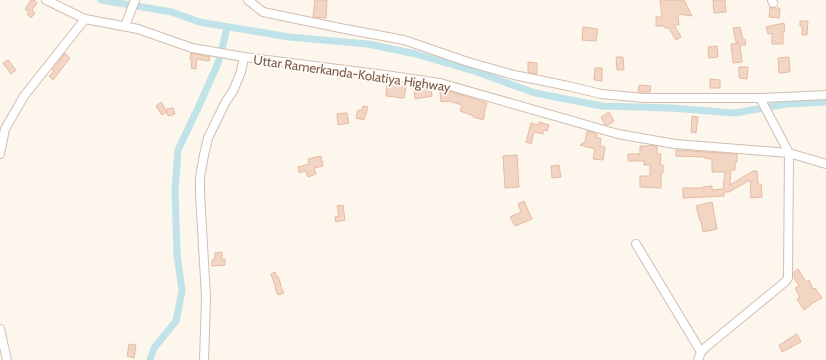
<svg xmlns="http://www.w3.org/2000/svg" width="826" height="360" viewBox="0 0 826 360" font-family="Cabin,sans-serif">
	<style>
		.lines { fill: none; stroke-linecap: round; stroke-linejoin: round }
		.canal { stroke: #bfe3e8; stroke-width: 7 }
		.building { fill: #f3d5c3; stroke: #e6bba3 }
		.minor-casing { stroke: #d1beb0; stroke-width: 10 }
		.minor { stroke: #fff; stroke-width: 8 }
		.labels { text-anchor: middle; dominant-baseline: central; stroke-width: 3.5; stroke-linejoin: round; paint-order: stroke }
		.street-label { font-size: 13px; fill: #7a5c4d; stroke: #fffaf3 }
	</style>
	<rect width="100%" height="100%" fill="#fdf6ec"/>
	<g class="lines">
		<g class="canal">
			<polyline points="101,0 172,12 199,22 289,37 368,44 416,54 477,72 535,93 602,106 671,108 735,113 786,104 826,102"/>
			<polyline points="150,360 154,348 176,321 182,291 177,254 175,191 178,150 198,108 218,63 223,45 227,27"/>
		</g>
	</g>
	<g class="building">
		<polygon points="31,0 34,0 37,3 32,10 35,13 31,18 27,14 29,12 25,9"/>
		<polygon points="315,0 327,0 326,18 313,17"/>
		<polygon points="660,0 684,0 692,16 678,14 679,25 674,25 681,37 676,40 669,28 665,28 664,26 656,26 656,17 662,17"/>
		<polygon points="713,0 725,0 726,12 714,13"/>
		<polygon points="770,7 772,8 780,8 779,18 769,17"/>
		<polygon points="800,21 808,21 807,35 802,35 802,26 800,26"/>
		<polygon points="784,23 785,31 783,32 783,44 772,44 772,33 768,34 766,27"/>
		<polygon points="583,27 598,29 596,41 582,40"/>
		<polygon points="740,27 743,40 745,39 746,45 740,45 742,62 733,63 731,44 739,43 739,42 736,42 733,28"/>
		<polygon points="717,46 718,57 709,58 708,47"/>
		<polygon points="65,53 70,58 53,80 49,76 54,71 52,70"/>
		<polygon points="191,53 210,57 209,61 197,59 196,69 191,68 192,60 190,60"/>
		<polygon points="616,57 623,57 624,70 617,70"/>
		<polygon points="789,57 790,72 779,73 778,58"/>
		<polygon points="8,60 16,70 11,74 3,63"/>
		<polygon points="528,62 537,63 537,74 528,72"/>
		<polygon points="739,67 748,67 747,79 739,78"/>
		<polygon points="595,68 602,68 602,81 594,80"/>
		<polygon points="710,79 720,80 720,88 710,88"/>
		<polygon points="387,83 406,86 404,98 386,96"/>
		<polygon points="639,85 651,86 650,92 638,92"/>
		<polygon points="420,86 423,86 424,89 431,89 432,96 415,99 414,87"/>
		<polygon points="449,91 487,103 484,113 485,113 483,120 473,117 474,116 460,111 462,105 449,101 441,102 440,92"/>
		<polygon points="161,102 167,112 167,109 173,108 175,114 168,116 167,112 162,115 156,106"/>
		<polygon points="363,106 368,107 364,120 356,118 358,110 361,111"/>
		<polygon points="609,112 614,121 608,125 605,125 601,117"/>
		<polygon points="347,113 349,123 338,125 337,114"/>
		<polygon points="692,116 698,117 696,133 691,132"/>
		<polygon points="539,122 549,125 547,131 544,130 543,134 534,132 531,144 526,142 531,123 538,125"/>
		<polygon points="587,131 597,134 597,138 601,138 600,146 605,147 603,160 593,159 595,149 580,145 585,142"/>
		<polygon points="649,145 657,146 657,154 661,154 660,165 663,165 663,173 661,173 661,188 640,187 640,176 650,176 650,165 644,165 644,161 628,161 628,154 640,154 640,146 649,146"/>
		<polygon points="676,150 737,154 737,162 735,162 735,170 731,170 730,185 753,171 757,171 758,184 761,184 762,197 751,198 750,180 729,192 724,192 724,196 683,198 683,188 703,188 703,187 712,186 712,190 723,189 725,172 712,172 712,159 705,158 705,157 676,156"/>
		<polygon points="517,155 519,187 505,188 503,156"/>
		<polygon points="321,156 323,166 314,168 316,174 308,177 306,171 299,173 298,167 309,164 308,159"/>
		<polygon points="559,165 561,177 552,178 551,166"/>
		<polygon points="524,201 532,219 515,226 510,217 521,212 518,204"/>
		<polygon points="712,202 717,229 703,232 701,221 700,221 696,206"/>
		<polygon points="343,205 345,220 336,222 335,217 339,216 337,206"/>
		<polygon points="222,252 222,259 225,259 225,265 212,266 212,260 215,259 215,253"/>
		<polygon points="798,269 806,282 809,280 813,289 815,288 822,298 811,304 811,305 804,310 797,299 800,297 795,288 799,286 794,278 794,272"/>
		<polygon points="275,272 277,277 278,276 281,285 280,285 284,293 278,295 275,289 276,289 271,274"/>
		<polygon points="797,334 801,342 782,352 779,345 785,342 785,341"/>
		<polygon points="129,344 136,345 134,358 127,356"/>
	</g>
	<g class="lines">
		<defs>
			<g id="minor">
				<polyline points="46,0 85,19 138,29 192,48 244,57 385,75 440,83 618,134 675,144 789,153 826,164"/>
				<polyline points="248,0 263,12 340,28 404,40 468,62 514,75 568,86 601,94 644,98 760,98 789,153 788,278 785,282 706,347 701,352 698,360"/>
				<polyline points="772,0 773,3"/>
				<polyline points="125,26 135,0"/>
				<polyline points="760,98 806,96 826,95"/>
				<polyline points="0,154 5,129 24,96 85,19"/>
				<polyline points="636,244 701,352"/>
				<polyline points="0,329 7,360"/>
				<polyline points="204,360 205,330 206,297 200,194 200,177 204,155 208,138 225,103 233,91 241,72 244,57"/>
			</g>
		</defs>
		<use href="#minor" class="minor-casing"/>
		<use href="#minor" class="minor"/>
	</g>
	<g class="labels">
		<g class="street-label">
			<text transform="translate(352 73) rotate(8)">Uttar Ramerkanda-Kolatiya Highway</text>
		</g>
	</g>
</svg>
